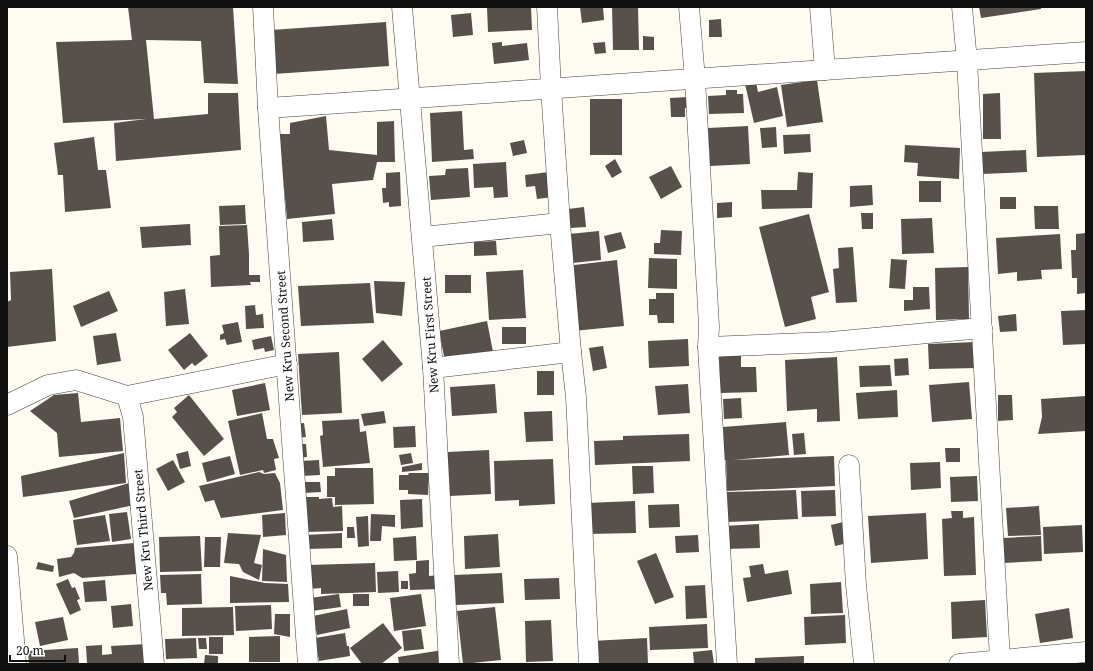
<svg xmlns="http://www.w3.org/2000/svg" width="1093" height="671" viewBox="0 0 1093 671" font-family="'Noto Serif',serif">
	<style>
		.building { fill: #57504b }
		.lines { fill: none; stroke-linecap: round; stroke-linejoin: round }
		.minor-casing { stroke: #424242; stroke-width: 21 }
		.minor { stroke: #fff; stroke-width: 20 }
		.labels { text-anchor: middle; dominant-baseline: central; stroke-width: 4; stroke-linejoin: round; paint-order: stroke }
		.street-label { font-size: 12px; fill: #0f0f0f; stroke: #fff }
	</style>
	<rect width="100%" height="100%" fill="#fefcf1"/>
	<g class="building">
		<polygon points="128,7 233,7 238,84 204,83 201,41 146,40 154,119 208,114 208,93 238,93 241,150 116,161 114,123 146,119 63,123 56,42 132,40"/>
		<polygon points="487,7 531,7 532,30 488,32"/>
		<polygon points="580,7 603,7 604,20 582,23"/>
		<polygon points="612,7 638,7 639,50 613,50"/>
		<polygon points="979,7 1041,7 1041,9 981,18"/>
		<polygon points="471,13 473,35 453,37 451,15"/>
		<polygon points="721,19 722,37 709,37 709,20"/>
		<polygon points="386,22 389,66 274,74 271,30"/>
		<polygon points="643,36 654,37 654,50 643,50"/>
		<polygon points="502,42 502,46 527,43 529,60 494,64 492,43"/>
		<polygon points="605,42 606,53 595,54 593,43"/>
		<polygon points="1086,71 1086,155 1037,157 1034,73"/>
		<polygon points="817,80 823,122 787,127 781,85"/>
		<polygon points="756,82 758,92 777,87 783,116 754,123 745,84"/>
		<polygon points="726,90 737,90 737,94 743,94 744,113 709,114 708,96 726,95"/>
		<polygon points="1000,93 1001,139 983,139 983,94"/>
		<polygon points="688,97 688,108 685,108 685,117 671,117 670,98"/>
		<rect x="590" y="99" width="32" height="56"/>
		<polygon points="462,111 464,150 473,149 474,159 432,162 430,113"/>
		<polygon points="326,116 329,150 377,155 377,122 394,121 395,162 377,162 373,180 332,184 335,214 287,219 279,134 290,134 290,123"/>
		<polygon points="748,126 750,164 710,166 708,128"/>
		<polygon points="776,127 777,147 762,148 760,128"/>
		<polygon points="810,134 811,152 784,154 783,135"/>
		<polygon points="94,137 98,170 106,170 111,208 65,212 63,175 58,175 54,143"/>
		<polygon points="524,140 527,153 513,156 510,143"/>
		<polygon points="905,145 960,148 959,179 917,176 918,163 904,162"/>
		<polygon points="1026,150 1027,172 982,174 981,152"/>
		<polygon points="615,159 622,172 612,178 605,166"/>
		<polygon points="506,162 508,197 494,198 493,187 474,188 473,164"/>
		<polygon points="671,166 682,187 661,199 649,177"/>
		<polygon points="468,168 470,197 431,200 429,176 445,175 446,169"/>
		<polygon points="400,172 401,206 389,207 389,202 383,203 382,188 386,188 386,173"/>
		<polygon points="549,172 553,197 537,199 535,186 526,187 525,175"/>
		<polygon points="798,172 813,173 812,208 762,209 761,190 797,190"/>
		<rect x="919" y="181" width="22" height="21"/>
		<polygon points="872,185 873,205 850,207 850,186"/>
		<rect x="1000" y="197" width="16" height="12"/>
		<polygon points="732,202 732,217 717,218 717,203"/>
		<polygon points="245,205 246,224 220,225 219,206"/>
		<polygon points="1034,206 1058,206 1059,229 1035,229"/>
		<polygon points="584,207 586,227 570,228 568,209"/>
		<polygon points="861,213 873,213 873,229 862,229"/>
		<polygon points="809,214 829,292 811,297 816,319 785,327 759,227"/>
		<polygon points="932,218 934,253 902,254 901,219"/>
		<polygon points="332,219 334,240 303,242 302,222"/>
		<polygon points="190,224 191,245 142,248 140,227"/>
		<polygon points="247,225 249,254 243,255 249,254 249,275 260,275 260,282 250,282 251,285 211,287 210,256 220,255 219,226"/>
		<polygon points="661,230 682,231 681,255 654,254 654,243 660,243"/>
		<polygon points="599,231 601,260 572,263 569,234"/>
		<polygon points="621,232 626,248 608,253 604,236"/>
		<polygon points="1086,233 1086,293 1077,294 1077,278 1072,278 1071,250 1076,250 1076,234"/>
		<polygon points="1060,234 1062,269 1041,270 1042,279 1017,281 1017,272 998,274 996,238"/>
		<polygon points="496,241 497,255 474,256 474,242"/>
		<polygon points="853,247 857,302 836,303 833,269 839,268 838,248"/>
		<polygon points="649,258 677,259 677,289 648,288"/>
		<polygon points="891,259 907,260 905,289 889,288"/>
		<polygon points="617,260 624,326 573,331 566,266"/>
		<polygon points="968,267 969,319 936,320 935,268"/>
		<polygon points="52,269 56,341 7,347 7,302 11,300 10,272"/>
		<polygon points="523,270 526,318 489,320 486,272"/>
		<rect x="445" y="275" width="26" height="18"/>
		<polygon points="374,281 405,282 402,316 376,313"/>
		<polygon points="370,283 374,323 301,326 298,286"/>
		<polygon points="913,287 929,287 930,309 904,311 904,300 913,300"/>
		<polygon points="185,289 189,324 166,326 164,292"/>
		<polygon points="109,291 118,311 81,327 73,306"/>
		<polygon points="656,293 674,293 674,323 658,323 657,315 649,315 649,299 656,299"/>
		<polygon points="255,305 256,315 263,314 264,328 246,329 245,306"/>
		<polygon points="1086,310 1086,344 1063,345 1061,311"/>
		<polygon points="1016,314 1017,331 1000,332 998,316"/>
		<polygon points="487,321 493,352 445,361 439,331"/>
		<polygon points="238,322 242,342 227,345 225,339 220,340 220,335 224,333 222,325"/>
		<rect x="502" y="327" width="24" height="17"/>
		<polygon points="116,333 121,361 97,365 93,336"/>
		<polygon points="190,333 208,356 195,366 192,363 184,370 168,350"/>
		<polygon points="271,336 274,350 265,352 264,348 254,350 252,340"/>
		<polygon points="688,339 689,366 649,368 648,341"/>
		<polygon points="383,340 403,364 382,382 362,359"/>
		<polygon points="975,342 977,368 929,369 928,344"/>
		<polygon points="603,346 607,368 593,371 589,348"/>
		<polygon points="339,352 342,413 302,415 298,354"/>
		<polygon points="719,355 741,355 741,367 756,367 757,392 720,393"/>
		<polygon points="837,357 840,421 817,422 817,409 787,411 785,360"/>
		<polygon points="908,358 909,375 895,376 894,359"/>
		<polygon points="890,365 892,386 860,387 859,366"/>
		<rect x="537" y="371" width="17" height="24"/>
		<polygon points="969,382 972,419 932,422 929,385"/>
		<polygon points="265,383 270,410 237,416 232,390"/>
		<polygon points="495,384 497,413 452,416 450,387"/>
		<polygon points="688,384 690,413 658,415 655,386"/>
		<polygon points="897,390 898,417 858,419 856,393"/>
		<polygon points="78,393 81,422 120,418 123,451 59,457 57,433 30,411 54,395"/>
		<polygon points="189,395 224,439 204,456 172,417 177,412 174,408"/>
		<polygon points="998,395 1012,395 1013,420 998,421"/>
		<polygon points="1086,396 1086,431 1038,434 1042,417 1041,399"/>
		<polygon points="741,398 742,418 724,419 723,399"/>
		<polygon points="384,411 386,423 364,426 361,414"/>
		<polygon points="552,411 553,441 526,442 524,412"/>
		<polygon points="262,413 267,439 273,439 279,458 274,459 276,470 264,473 263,470 240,475 228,421"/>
		<polygon points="359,419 360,432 366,431 370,463 323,467 320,436 323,435 322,421"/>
		<polygon points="786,422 789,455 733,460 834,456 835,486 727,491 726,460 719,461 718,443 724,443 723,427"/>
		<polygon points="304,423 306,437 296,438 294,424"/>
		<polygon points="415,426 416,447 394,448 393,427"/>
		<polygon points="804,433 806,454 794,455 792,434"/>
		<polygon points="689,434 690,461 595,465 594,441 623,440 623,436"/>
		<polygon points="295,444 306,444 307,457 296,458"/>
		<polygon points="945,448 960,448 960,462 946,462"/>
		<polygon points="489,450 491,494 449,496 447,452"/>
		<polygon points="188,451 191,466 180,469 176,454"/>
		<polygon points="124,453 126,483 23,497 21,476"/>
		<polygon points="411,453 413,463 401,465 399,455"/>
		<polygon points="230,456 235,474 207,482 202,463"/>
		<polygon points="553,459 555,504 519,506 519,500 495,501 494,461"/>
		<polygon points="173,460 185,482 168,491 156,469"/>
		<polygon points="319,460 320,475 301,476 300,461"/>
		<polygon points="940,462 941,488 911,490 910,463"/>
		<polygon points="422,463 422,470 402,472 402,467"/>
		<polygon points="632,466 653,466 654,493 633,494"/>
		<polygon points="335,468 373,468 374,504 335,505 335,497 327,497 327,476 335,476"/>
		<polygon points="259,472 264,474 275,473 280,483 283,510 221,518 214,500 205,502 199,486"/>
		<polygon points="409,473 429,473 428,495 408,494 408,490 399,490 399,475 408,475"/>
		<polygon points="977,476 978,501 951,502 950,477"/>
		<polygon points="304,482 320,482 321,492 304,493"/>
		<polygon points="129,483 134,505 74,518 69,501"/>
		<polygon points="796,490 798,519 728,522 727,492"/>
		<polygon points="835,490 836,516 802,517 801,491"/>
		<polygon points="304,497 319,497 319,499 332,498 333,507 342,506 343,531 305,532"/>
		<polygon points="422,499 423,527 401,529 400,500"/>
		<polygon points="635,501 636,533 587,534 586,503"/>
		<polygon points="679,504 680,527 649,528 648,505"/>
		<polygon points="1039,506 1041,535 1008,536 1006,508"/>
		<polygon points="951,511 963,511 963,518 974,517 976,575 944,576 942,519 952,518"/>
		<polygon points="127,512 131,539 112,542 109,514"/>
		<polygon points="285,513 286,535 263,537 262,515"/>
		<polygon points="926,513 928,559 871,563 868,516"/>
		<polygon points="371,514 395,515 395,527 382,526 381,541 370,541"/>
		<polygon points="105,515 110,541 77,545 73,520"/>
		<polygon points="368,516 369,546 358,547 356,517"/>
		<polygon points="843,522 848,543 835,546 831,525"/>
		<polygon points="759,524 760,548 725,549 724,526"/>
		<polygon points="1082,525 1083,552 1044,554 1043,527"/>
		<polygon points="347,527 354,527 355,538 347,538"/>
		<polygon points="228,533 261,535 254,563 262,565 259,580 243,572 239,564 224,563"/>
		<polygon points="342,533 342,548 307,549 306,535"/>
		<polygon points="498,534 500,567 465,569 464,536"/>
		<polygon points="698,535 699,552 676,553 675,536"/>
		<polygon points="200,536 202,571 160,572 159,537"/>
		<polygon points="416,536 417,560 394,561 393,538"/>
		<polygon points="1041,536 1042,561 1004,563 1003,538"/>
		<polygon points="205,537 221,537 220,567 204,567"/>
		<polygon points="134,543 137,574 82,578 74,573 59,577 57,559 71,557 74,553 75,548"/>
		<polygon points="263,549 286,555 287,582 262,581"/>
		<polygon points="656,553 674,597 655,604 637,561"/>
		<polygon points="429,560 429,576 439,575 440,589 410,590 409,574 416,573 416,561"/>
		<polygon points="38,562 54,566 53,572 36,569"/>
		<polygon points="375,563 376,592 321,594 321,588 309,589 308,565"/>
		<polygon points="763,564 765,574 788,570 792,594 747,602 743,578 751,577 749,566"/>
		<polygon points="398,571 399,592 378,593 377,572"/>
		<polygon points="502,573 504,603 456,605 454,575"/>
		<polygon points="201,574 202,604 167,605 166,593 161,593 160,575"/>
		<polygon points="230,576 265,583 288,584 289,602 230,603"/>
		<polygon points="559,578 560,599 525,600 524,579"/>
		<polygon points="68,579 72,588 75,587 80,599 77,600 81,610 70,615 56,584"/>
		<polygon points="105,580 107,601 85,602 83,582"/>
		<rect x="401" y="581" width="7" height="8"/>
		<polygon points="841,582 843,613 811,614 810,584"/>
		<polygon points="705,585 707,618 686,619 685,586"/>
		<polygon points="339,594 341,607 312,611 310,598"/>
		<rect x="353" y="594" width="16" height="12"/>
		<polygon points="421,594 426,626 394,631 390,598"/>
		<polygon points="985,600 987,637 952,639 951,602"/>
		<polygon points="131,604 133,626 113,628 111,606"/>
		<polygon points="271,605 272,629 236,631 235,606"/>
		<polygon points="233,607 234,635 182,636 182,608"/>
		<polygon points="495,607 501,660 463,664 457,611"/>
		<polygon points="1069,608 1073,638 1040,643 1035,614"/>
		<polygon points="347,609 350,628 317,635 313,616"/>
		<polygon points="275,614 290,614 290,637 274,634"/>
		<polygon points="845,615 846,643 805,645 804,617"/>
		<polygon points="63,617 68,640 40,646 35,622"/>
		<polygon points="551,620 553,661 526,662 525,621"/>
		<polygon points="383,623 402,648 381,664 362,664 350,648"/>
		<polygon points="707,624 708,648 650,650 649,627"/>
		<polygon points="421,629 424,649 404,651 402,631"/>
		<polygon points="345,633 347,646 349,646 350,656 319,661 315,638"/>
		<polygon points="280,636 280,662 249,662 249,637"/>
		<rect x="209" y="637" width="14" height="17"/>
		<polygon points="196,638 197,658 166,659 165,639"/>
		<polygon points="198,638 206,638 207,649 199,649"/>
		<polygon points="647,638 648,664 593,664 592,641"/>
		<polygon points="147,644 147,664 87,664 86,646 102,645 102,655 112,654 111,646"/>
		<polygon points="78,648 79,664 29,664 28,651"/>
		<polygon points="443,650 445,664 399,664 398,657"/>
		<polygon points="712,650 714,664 694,664 693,652"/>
		<polygon points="205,655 218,656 218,664 204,664"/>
		<polygon points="804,656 804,664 755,664 755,658"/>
	</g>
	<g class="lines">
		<defs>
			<g id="minor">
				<polyline points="263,7 268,108 308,664"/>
				<polyline points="402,7 433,368 449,664"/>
				<polyline points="547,7 551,88 560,223 571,352 576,397 589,664"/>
				<polyline points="689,7 695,79 709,326 708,347 727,664"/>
				<polyline points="820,7 825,70"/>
				<polyline points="962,7 967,61 1000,660"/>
				<polyline points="268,108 1086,52"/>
				<polyline points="422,237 560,223"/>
				<polyline points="708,347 831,342 982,328"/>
				<polyline points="433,368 571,352"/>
				<polyline points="127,396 133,417 154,664"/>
				<polyline points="7,405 48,385 76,380 127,396 287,364"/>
				<polyline points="849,465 856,585 864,664"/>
				<polyline points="7,556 16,664"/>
				<polyline points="959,664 1086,652"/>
			</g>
		</defs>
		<use href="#minor" class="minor-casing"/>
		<use href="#minor" class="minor"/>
	</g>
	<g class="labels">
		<g class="street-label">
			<text transform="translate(430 335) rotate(-94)">New Kru First Street</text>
			<text transform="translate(285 336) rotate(-94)">New Kru Second Street</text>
			<text transform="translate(143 530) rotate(-95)">New Kru Third Street</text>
		</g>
	</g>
	<rect width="1093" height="671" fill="none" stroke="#0f0f0f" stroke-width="16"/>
	<path d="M10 655v6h55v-6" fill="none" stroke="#0f0f0f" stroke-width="2"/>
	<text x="16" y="655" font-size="12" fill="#0f0f0f" stroke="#ffffff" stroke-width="3" paint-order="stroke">20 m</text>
</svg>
